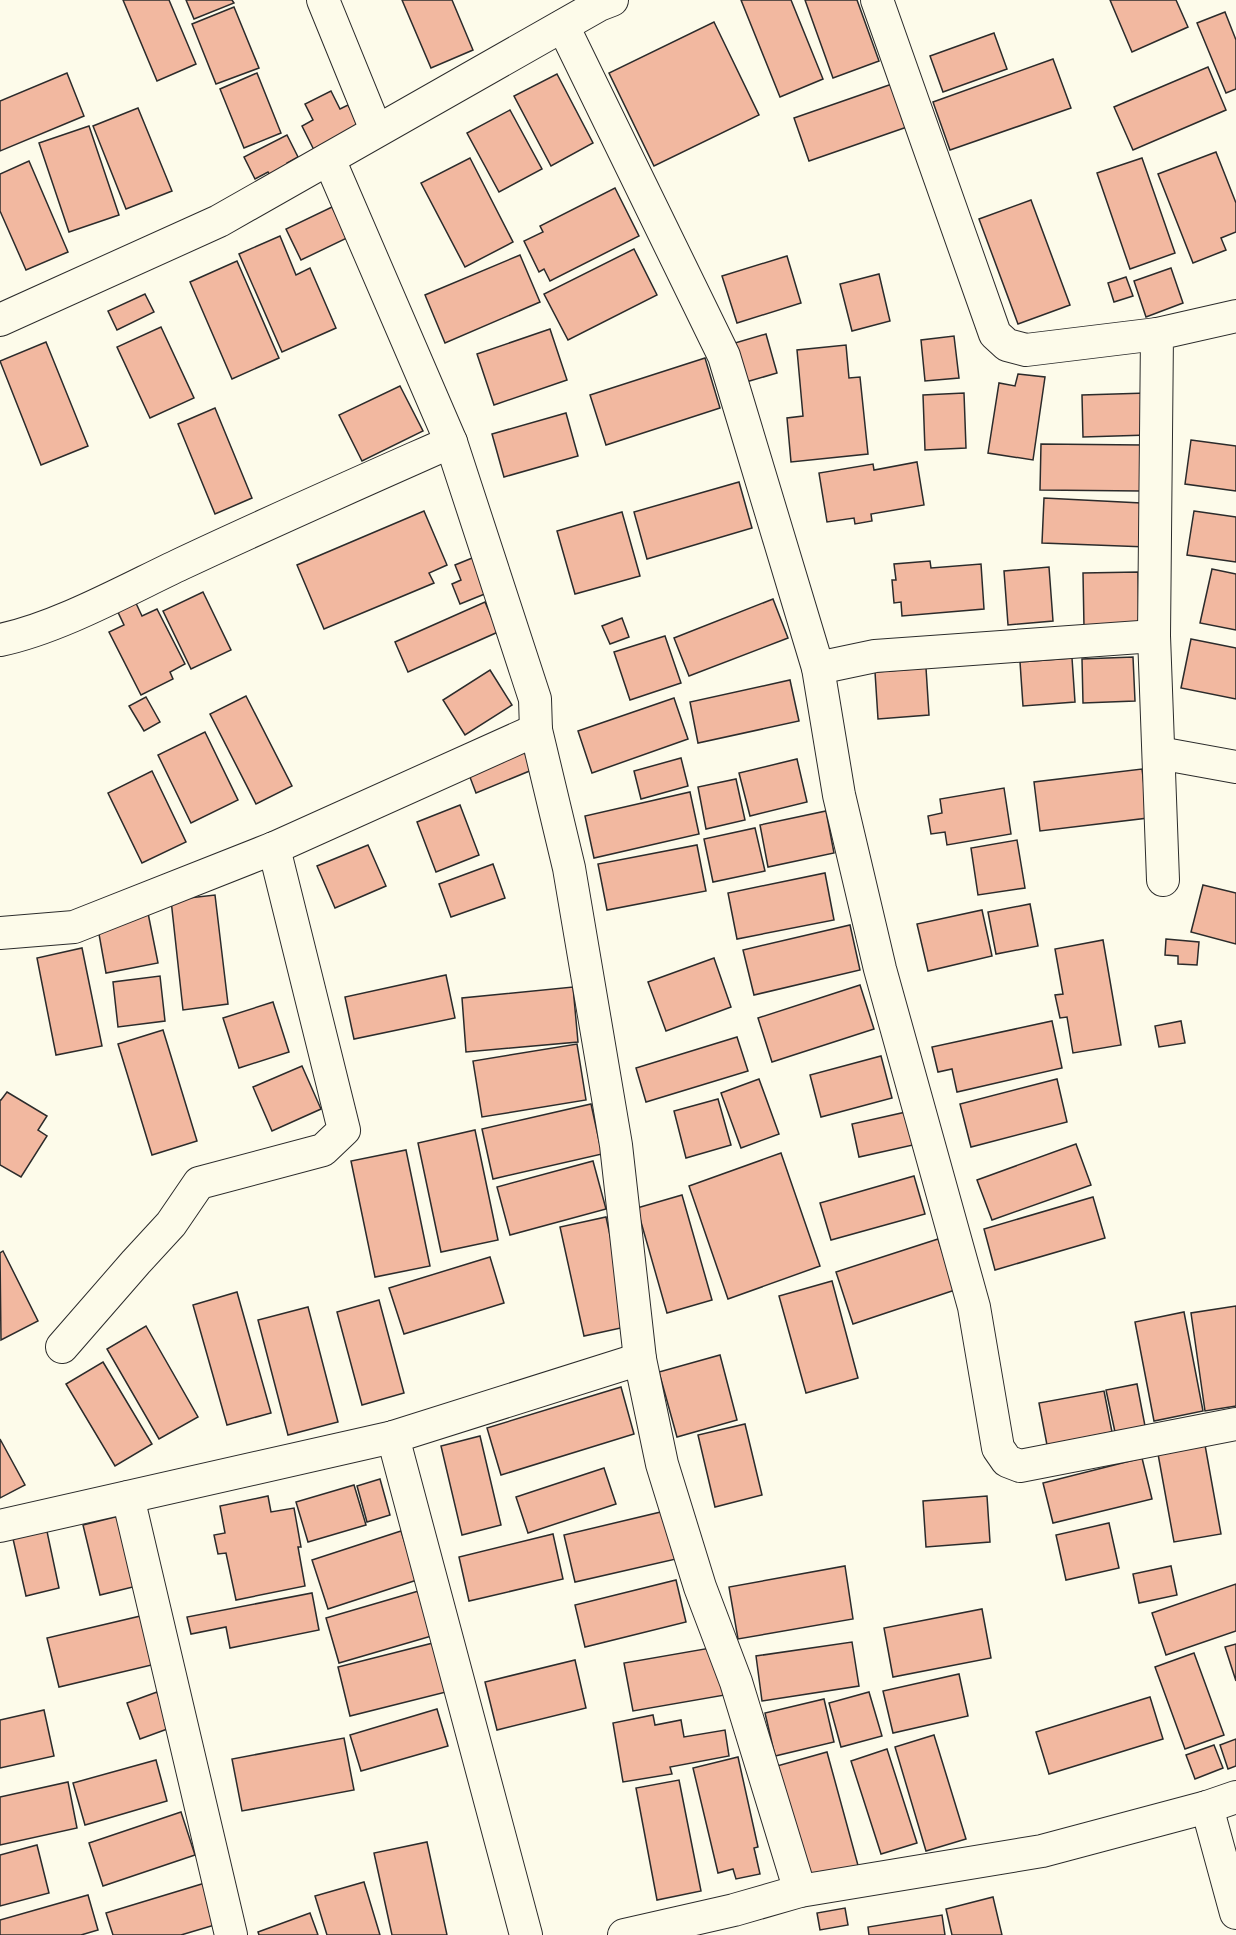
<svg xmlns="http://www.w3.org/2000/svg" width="1236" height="1935" viewBox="0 0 1236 1935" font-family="Poppins,sans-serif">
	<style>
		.building { fill: #f2b8a0; stroke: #2b2b2b; stroke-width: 1.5 }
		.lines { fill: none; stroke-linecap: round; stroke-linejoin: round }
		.minor-casing { stroke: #2b2b2b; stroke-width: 34 }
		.minor { stroke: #fdfbea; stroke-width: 32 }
	</style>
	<rect width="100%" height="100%" fill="#fdfbea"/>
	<g class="building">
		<polygon points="123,0 169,0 196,64 157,81"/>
		<polygon points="186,0 232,0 234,3 194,19"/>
		<polygon points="402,0 452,0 473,50 431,68"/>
		<polygon points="741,0 791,0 823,79 780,97"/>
		<polygon points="805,0 857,0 879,61 833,78"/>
		<polygon points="1110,0 1176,0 1188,27 1132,52"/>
		<polygon points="234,7 259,68 216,84 192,24"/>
		<polygon points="1225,12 1236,40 1236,89 1226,93 1197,23"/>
		<polygon points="714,22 759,115 654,166 609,73"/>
		<polygon points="994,33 1007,69 943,92 930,56"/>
		<polygon points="1053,59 1071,108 950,150 933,102"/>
		<polygon points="1208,67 1226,110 1133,150 1114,107"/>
		<polygon points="67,73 84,116 0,151 0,101"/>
		<polygon points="257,73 281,133 244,148 220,89"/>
		<polygon points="557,74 593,143 551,166 514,96"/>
		<polygon points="892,84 907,127 809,161 794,118"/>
		<polygon points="331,91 340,109 348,105 360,129 317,156 302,126 313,120 305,104"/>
		<polygon points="138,108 172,191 126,209 93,126"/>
		<polygon points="510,110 542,169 499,192 467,133"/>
		<polygon points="89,126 119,215 69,232 39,143"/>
		<polygon points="287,135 298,157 287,163 290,170 272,179 268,172 255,179 244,157"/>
		<polygon points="1216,152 1236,203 1236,232 1221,238 1226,250 1193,263 1158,174"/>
		<polygon points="470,158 513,242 465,267 421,183"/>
		<polygon points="1142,158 1175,253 1130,269 1097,173"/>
		<polygon points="29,161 68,252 26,270 0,211 0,174"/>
		<polygon points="615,188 639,236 550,281 544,269 539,272 524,241 543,232 540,226"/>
		<polygon points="1031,200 1070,305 1018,324 979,219"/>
		<polygon points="332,207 347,238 301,260 286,229"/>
		<polygon points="280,236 296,275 310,268 336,328 282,352 239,254"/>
		<polygon points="634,249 657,295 568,340 544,294"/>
		<polygon points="520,255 540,302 445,343 425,295"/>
		<polygon points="787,256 801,303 737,323 722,276"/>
		<polygon points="237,261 279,358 232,379 190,282"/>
		<polygon points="1171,268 1183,303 1146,317 1134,281"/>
		<polygon points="879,274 890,321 852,331 840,284"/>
		<polygon points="1126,277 1133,296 1114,302 1108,283"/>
		<polygon points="145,294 154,312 117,330 108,311"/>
		<polygon points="161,327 194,398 150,418 117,347"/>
		<polygon points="550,329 567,380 494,405 477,354"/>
		<polygon points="766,334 777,373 746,382 735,343"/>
		<polygon points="954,336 959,378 925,381 921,340"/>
		<polygon points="46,342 88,446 41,465 0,361"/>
		<polygon points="846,345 849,378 860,377 868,454 791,462 787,418 803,416 797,350"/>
		<polygon points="705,358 720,408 606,445 590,395"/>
		<polygon points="1018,374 1045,377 1033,460 988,453 999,383 1015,386"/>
		<polygon points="400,386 423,431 362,461 339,415"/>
		<polygon points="964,393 966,448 925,450 923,395"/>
		<polygon points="1147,393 1148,435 1083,437 1082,395"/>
		<polygon points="215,408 252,498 215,514 178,424"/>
		<polygon points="566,413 578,456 504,477 492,434"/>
		<polygon points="1191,440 1236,446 1236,491 1185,484"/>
		<polygon points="1041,444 1142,445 1141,491 1040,490"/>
		<polygon points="917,462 924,505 871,514 872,521 855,524 854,518 827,522 819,473 873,464 874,470"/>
		<polygon points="739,482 752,528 647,559 634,512"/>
		<polygon points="1044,498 1141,503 1147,547 1042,543"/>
		<polygon points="424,511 447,565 429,573 434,583 324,629 297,565"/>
		<polygon points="1194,511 1236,517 1236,562 1187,555"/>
		<polygon points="622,512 640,576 575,594 557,531"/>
		<polygon points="482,554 497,589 460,604 452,584 461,580 455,565"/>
		<polygon points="930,561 931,568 981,564 984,609 902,616 901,602 894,603 892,580 896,580 894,564"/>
		<polygon points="1049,567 1053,621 1008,625 1004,571"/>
		<polygon points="1212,569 1236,574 1236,630 1200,623"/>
		<polygon points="1138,572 1139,626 1084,627 1083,573"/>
		<polygon points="203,592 231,650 191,669 163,611"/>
		<polygon points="134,599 142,616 157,609 185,664 170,672 173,679 141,695 109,632 124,625 116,608"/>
		<polygon points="773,599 788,638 689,676 674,638"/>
		<polygon points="485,602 498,632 408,672 395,642"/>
		<polygon points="622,618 629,637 610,644 602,626"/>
		<polygon points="665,636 681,683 630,700 614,652"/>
		<polygon points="1191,639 1236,648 1236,699 1181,688"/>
		<polygon points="1133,657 1135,701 1083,703 1082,659"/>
		<polygon points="1072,658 1075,702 1023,706 1020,662"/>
		<polygon points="926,668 929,715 878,719 875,672"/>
		<polygon points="490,670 512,705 465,735 443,700"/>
		<polygon points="790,680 799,721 698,743 690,702"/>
		<polygon points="246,696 292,786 256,804 210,714"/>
		<polygon points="146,697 160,722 144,731 129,706"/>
		<polygon points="674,698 688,739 592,773 578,731"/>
		<polygon points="205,732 238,800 191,823 158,755"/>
		<polygon points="523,749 532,770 476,793 468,772"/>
		<polygon points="681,758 688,786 641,799 634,771"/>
		<polygon points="797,759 807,802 750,816 739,773"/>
		<polygon points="1142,769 1148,818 1040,831 1034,782"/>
		<polygon points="152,771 186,842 142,863 108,793"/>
		<polygon points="736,779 745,820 706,829 698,787"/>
		<polygon points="1004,788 1011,834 947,845 945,832 931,834 928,816 942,813 940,799"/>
		<polygon points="690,792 699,834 594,858 585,816"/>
		<polygon points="460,805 479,855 436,872 417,822"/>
		<polygon points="826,811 834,853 768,867 760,825"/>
		<polygon points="755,828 765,871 713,882 704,839"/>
		<polygon points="1017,840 1025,888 978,895 971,848"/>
		<polygon points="368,845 386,886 335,908 317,866"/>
		<polygon points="697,845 706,891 607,910 598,864"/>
		<polygon points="493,864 505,898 451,917 439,884"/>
		<polygon points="825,873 834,920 737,939 728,893"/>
		<polygon points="1203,885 1236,893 1236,944 1191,932"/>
		<polygon points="215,895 228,1004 183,1010 171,900"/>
		<polygon points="1030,904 1038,946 996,954 988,912"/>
		<polygon points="982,910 992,956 928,971 917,924"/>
		<polygon points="148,913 158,963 106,973 97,923"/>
		<polygon points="850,925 860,970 754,995 743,950"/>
		<polygon points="1166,939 1199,942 1197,965 1178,964 1178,956 1165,955"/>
		<polygon points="1103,940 1121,1045 1073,1053 1067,1017 1060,1018 1055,995 1063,994 1055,949"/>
		<polygon points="82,948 102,1046 56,1055 37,958"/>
		<polygon points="714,958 731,1007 666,1031 648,982"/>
		<polygon points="446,975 455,1018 354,1039 345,997"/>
		<polygon points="160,976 165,1021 118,1027 113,982"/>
		<polygon points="860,985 874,1029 772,1062 758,1018"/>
		<polygon points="573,987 578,1042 466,1052 462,998"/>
		<polygon points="273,1002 289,1052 239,1068 223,1018"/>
		<polygon points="1052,1021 1062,1068 957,1092 952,1069 938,1072 932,1047"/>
		<polygon points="1181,1021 1185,1043 1159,1047 1155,1026"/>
		<polygon points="163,1030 197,1141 152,1155 118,1044"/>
		<polygon points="737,1037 748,1071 646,1102 636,1068"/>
		<polygon points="577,1044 586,1100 482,1117 473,1061"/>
		<polygon points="881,1056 892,1098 821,1117 810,1075"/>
		<polygon points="302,1066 321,1109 272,1131 253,1087"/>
		<polygon points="759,1079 779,1134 741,1148 721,1093"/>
		<polygon points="1057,1079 1067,1122 971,1147 960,1104"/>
		<polygon points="7,1092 47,1116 38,1130 47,1136 21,1177 0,1165 0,1100 1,1100"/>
		<polygon points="718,1099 731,1145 686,1158 674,1111"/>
		<polygon points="591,1104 602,1154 493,1179 482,1129"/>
		<polygon points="906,1112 913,1145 859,1157 852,1124"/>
		<polygon points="475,1130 498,1240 441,1252 418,1143"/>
		<polygon points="1076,1144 1091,1185 992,1220 977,1180"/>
		<polygon points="406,1150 430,1266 375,1277 351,1161"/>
		<polygon points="781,1153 820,1266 728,1299 689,1186"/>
		<polygon points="593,1161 606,1209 510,1235 497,1187"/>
		<polygon points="914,1176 925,1214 831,1240 820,1203"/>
		<polygon points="682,1195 712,1300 667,1313 637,1208"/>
		<polygon points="1093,1197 1105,1238 995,1270 984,1229"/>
		<polygon points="606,1217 630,1326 584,1336 560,1227"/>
		<polygon points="938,1239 955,1290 853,1324 836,1272"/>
		<polygon points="3,1251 38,1321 1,1340 0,1253"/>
		<polygon points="490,1257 504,1303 404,1334 389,1288"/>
		<polygon points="832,1281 858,1378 806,1393 779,1296"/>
		<polygon points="237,1292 271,1413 227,1425 193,1305"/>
		<polygon points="379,1300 404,1393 362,1405 337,1312"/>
		<polygon points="1236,1306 1236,1406 1205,1411 1191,1313"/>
		<polygon points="308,1307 338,1422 288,1435 258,1320"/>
		<polygon points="1184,1312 1203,1411 1154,1421 1135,1322"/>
		<polygon points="146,1326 198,1417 159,1439 107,1349"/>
		<polygon points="720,1355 737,1420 677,1437 659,1372"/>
		<polygon points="103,1362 152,1444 115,1466 66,1384"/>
		<polygon points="1137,1384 1145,1426 1115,1432 1106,1390"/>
		<polygon points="621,1387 634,1434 501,1475 487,1428"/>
		<polygon points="1104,1391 1112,1432 1047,1445 1039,1403"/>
		<polygon points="745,1424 762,1495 715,1507 698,1435"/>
		<polygon points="480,1436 501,1525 462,1535 441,1446"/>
		<polygon points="0,1439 25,1485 0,1498"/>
		<polygon points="1205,1445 1221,1534 1174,1542 1158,1454"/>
		<polygon points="1142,1458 1152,1499 1053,1523 1043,1483"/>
		<polygon points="604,1468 616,1504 528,1533 516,1497"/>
		<polygon points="380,1479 390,1515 367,1522 357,1486"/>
		<polygon points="354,1485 366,1525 308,1542 296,1502"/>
		<polygon points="268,1496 271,1512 294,1508 301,1547 298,1547 305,1586 236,1600 226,1553 218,1554 214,1535 225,1533 220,1506"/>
		<polygon points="987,1496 990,1542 926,1547 923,1501"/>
		<polygon points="665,1511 676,1559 575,1582 564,1535"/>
		<polygon points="123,1515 141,1585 100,1595 83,1525"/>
		<polygon points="45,1522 59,1588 26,1596 11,1530"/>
		<polygon points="1109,1523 1119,1568 1066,1580 1056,1535"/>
		<polygon points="401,1531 417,1580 328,1609 312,1560"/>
		<polygon points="553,1534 563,1579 469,1601 459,1557"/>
		<polygon points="845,1566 853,1619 738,1639 729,1587"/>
		<polygon points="1171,1566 1177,1595 1139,1603 1133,1574"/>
		<polygon points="676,1580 686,1622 585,1647 575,1605"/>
		<polygon points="1236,1584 1236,1631 1166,1655 1152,1613"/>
		<polygon points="422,1590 435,1635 339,1663 326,1618"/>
		<polygon points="312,1593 319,1630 230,1648 226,1627 191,1634 187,1617"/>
		<polygon points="982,1609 991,1658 893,1677 884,1628"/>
		<polygon points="149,1614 160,1663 59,1687 47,1638"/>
		<polygon points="852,1642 859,1686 762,1701 756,1656"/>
		<polygon points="433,1643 446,1692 350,1716 338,1667"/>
		<polygon points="1236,1644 1236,1681 1225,1647"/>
		<polygon points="716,1647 725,1695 633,1711 624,1663"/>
		<polygon points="1194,1653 1224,1735 1185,1749 1155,1667"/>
		<polygon points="575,1660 586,1708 497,1730 485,1682"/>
		<polygon points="959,1674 968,1716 893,1733 883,1691"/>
		<polygon points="157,1692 170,1728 140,1739 127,1703"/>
		<polygon points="869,1692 882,1736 841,1747 829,1703"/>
		<polygon points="1150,1697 1163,1739 1049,1774 1036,1732"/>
		<polygon points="824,1699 834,1742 775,1756 765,1713"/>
		<polygon points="437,1709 448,1746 361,1771 350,1735"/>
		<polygon points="44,1710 54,1756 0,1768 0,1720"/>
		<polygon points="653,1715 655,1725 681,1720 684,1737 725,1730 729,1756 670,1767 672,1774 623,1782 613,1723"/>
		<polygon points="934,1735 966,1839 926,1851 895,1747"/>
		<polygon points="344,1738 354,1790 242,1811 232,1759"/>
		<polygon points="1236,1739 1236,1766 1228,1769 1220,1745"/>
		<polygon points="1214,1745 1223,1768 1195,1779 1186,1755"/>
		<polygon points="887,1749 917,1843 881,1854 851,1761"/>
		<polygon points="827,1752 859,1869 809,1884 777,1766"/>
		<polygon points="738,1757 758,1847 754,1848 760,1874 736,1879 733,1869 718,1873 693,1768"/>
		<polygon points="156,1760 167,1801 85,1825 73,1783"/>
		<polygon points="679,1780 701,1891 657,1900 636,1788"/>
		<polygon points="68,1782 77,1828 0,1845 0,1797"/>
		<polygon points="181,1812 195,1855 103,1886 89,1843"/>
		<polygon points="427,1842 447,1935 392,1935 374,1853"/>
		<polygon points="37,1845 49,1893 0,1906 0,1855"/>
		<polygon points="364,1882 380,1935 327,1935 315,1896"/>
		<polygon points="205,1883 218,1924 181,1935 113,1935 106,1913"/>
		<polygon points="88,1895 98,1930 81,1935 0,1935 0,1920"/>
		<polygon points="993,1897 1002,1935 952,1935 946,1909"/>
		<polygon points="845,1908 848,1925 820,1930 817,1913"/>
		<polygon points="310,1913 318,1935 259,1935 258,1932"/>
		<polygon points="942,1915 945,1935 869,1935 868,1927"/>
	</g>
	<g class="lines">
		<defs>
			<g id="minor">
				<polyline points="323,0 376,130"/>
				<polyline points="877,0 995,334 1007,345 1026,350 1157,334"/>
				<polyline points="563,26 724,356 818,668 839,795 880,969 974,1307 998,1448 1007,1461 1020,1466 1236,1424"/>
				<polyline points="329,159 451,442 535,699 536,730 569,868 616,1145 640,1359 662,1464 700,1587 736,1682 800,1891"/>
				<polyline points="0,320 219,221 599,5 612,0"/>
				<path d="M0 640C58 628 126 590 181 564 270 522 361 482 451 442"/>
				<polyline points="818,668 875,656 1154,636"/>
				<polyline points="1159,753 1236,767"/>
				<polyline points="1163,880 1154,636 1157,334 1236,316"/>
				<polyline points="0,933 74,927 274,848 536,730"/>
				<polyline points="62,1347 136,1262 171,1224 199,1183 323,1150 344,1130 274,848"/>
				<polyline points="393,1437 526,1935"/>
				<polyline points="128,1497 231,1935"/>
				<polyline points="0,1526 393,1437 640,1359"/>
				<polyline points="1207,1807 1236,1913"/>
				<polyline points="624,1935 734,1910 800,1891 1042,1851 1207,1807 1236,1797"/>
			</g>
		</defs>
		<use href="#minor" class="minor-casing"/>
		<use href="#minor" class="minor"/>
	</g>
</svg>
